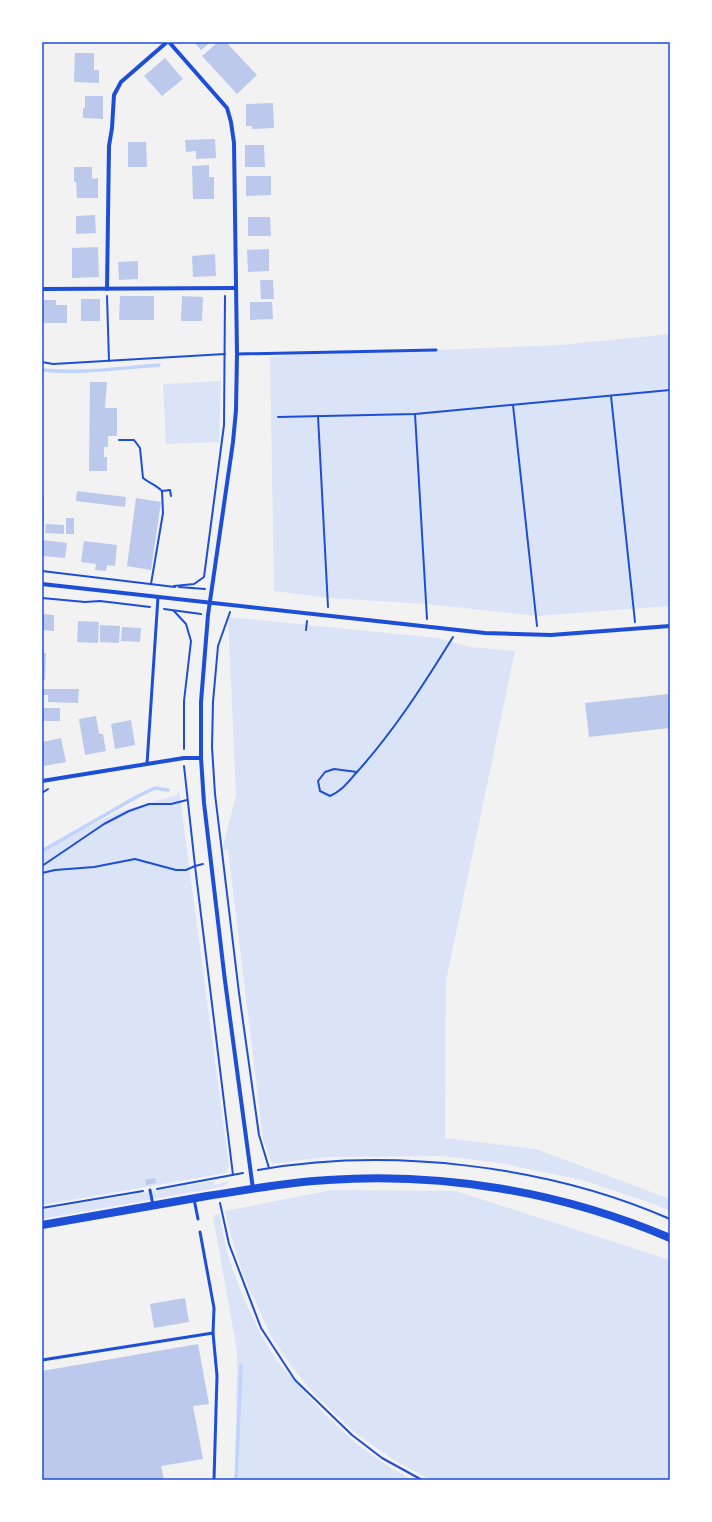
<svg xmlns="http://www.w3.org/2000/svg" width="712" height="1522" viewBox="0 0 712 1522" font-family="'Roboto Condensed',sans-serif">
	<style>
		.green { fill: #dbe4f7 }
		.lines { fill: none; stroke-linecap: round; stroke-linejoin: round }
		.stream { stroke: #bfd3fe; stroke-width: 3.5 }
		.building { fill: #bdc9ec }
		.path { stroke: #1d4ed8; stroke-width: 2 }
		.service { stroke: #1d4ed8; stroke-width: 3 }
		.minor { stroke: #1d4ed8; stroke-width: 4 }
		.secondary { stroke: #1d4ed8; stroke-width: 8 }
		.neatline { fill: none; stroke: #1d4ed8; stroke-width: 1.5 }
	</style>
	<rect width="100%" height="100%" fill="#f2f2f2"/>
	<g class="green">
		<polygon points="670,334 670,606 537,616 426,604 328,598 274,591 270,357 337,351 436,350 560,345"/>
		<polygon points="221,381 219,442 166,444 163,384"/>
		<polygon points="228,617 438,638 470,647 515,651 446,981 445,1138 536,1149 670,1199 670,1211 654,1204 582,1180 500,1163 443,1156 327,1157 272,1164 263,1139 228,849 222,850 236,795"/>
		<polygon points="179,790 229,1166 226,1173 42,1205 42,850 118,812 177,795"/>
		<polygon points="213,1181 215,1185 229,1181 227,1184 221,1187 42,1219 42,1210"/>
		<polygon points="332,1190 456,1191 670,1260 670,1480 431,1480 394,1460 353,1431 314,1394 291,1366 271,1336 244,1277 231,1236 225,1211"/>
		<path d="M219 1213C223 1230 225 1248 231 1264 240 1291 254 1323 268 1347 277 1362 289 1375 301 1388 333 1425 369 1458 413 1480H235L237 1351 213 1216Z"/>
	</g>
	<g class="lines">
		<g class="stream">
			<path d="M42 370C80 374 120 368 159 365"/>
			<polyline points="42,851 138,796 155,788 168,790"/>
			<polyline points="236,1480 241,1365"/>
		</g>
	</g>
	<g class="building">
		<polygon points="194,42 211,42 201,50"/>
		<polygon points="218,42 226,42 257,75 237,94 202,56"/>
		<polygon points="75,53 94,53 94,70 99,70 99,83 74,82"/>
		<polygon points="165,58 183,79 162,96 144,76"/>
		<polygon points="85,96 103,96 103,119 83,118 83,108 85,108"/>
		<polygon points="273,103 274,128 252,129 252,126 246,126 246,104"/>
		<polygon points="215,139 216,158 196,159 196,151 186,152 185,140"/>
		<polygon points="128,142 146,142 147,167 128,167"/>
		<polygon points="245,145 264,145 265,167 245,167"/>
		<polygon points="209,165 209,177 214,177 214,199 193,199 192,166"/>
		<polygon points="74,167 92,167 92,179 98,178 98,198 77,198 76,182 74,182"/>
		<polygon points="246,176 271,176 271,195 246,196"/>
		<polygon points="95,215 96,233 76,234 76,216"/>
		<polygon points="248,217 270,217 271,236 248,236"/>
		<polygon points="98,247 99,277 72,278 72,248"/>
		<polygon points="269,249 269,271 248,272 247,250"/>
		<polygon points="215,254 216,276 193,277 192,256"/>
		<polygon points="138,261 138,279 119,280 118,262"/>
		<polygon points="260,280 273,280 274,299 261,299"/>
		<polygon points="120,296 154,296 154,320 119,320"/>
		<polygon points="182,296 203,297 202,321 181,321"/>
		<rect x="81" y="299" width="19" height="22"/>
		<polygon points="42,300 56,300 56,305 67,305 67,323 42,323"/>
		<polygon points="250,302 272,302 273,319 250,320"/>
		<polygon points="90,382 107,382 105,408 117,408 117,436 108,436 108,447 104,447 104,457 107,457 107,471 89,471"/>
		<polygon points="77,491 126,497 125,507 76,501"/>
		<rect x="42" y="496" width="2" height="30"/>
		<polygon points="136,498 161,502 151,570 127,566"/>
		<rect x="66" y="518" width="8" height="16"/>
		<polygon points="46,524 64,525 64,534 45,533"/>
		<polygon points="42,540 67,543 65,558 42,556"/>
		<polygon points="84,541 117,545 115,566 107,565 106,571 95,570 96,564 81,562"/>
		<polygon points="42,614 54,615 54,631 42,630"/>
		<polygon points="78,621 99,622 98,643 77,642"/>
		<polygon points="100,625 120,626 119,643 100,642"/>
		<polygon points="122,627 141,628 140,642 121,641"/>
		<polygon points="42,653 46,653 45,680 42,680"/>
		<polygon points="42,689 79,689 78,703 48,702 48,695 42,695"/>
		<polygon points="668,694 670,728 589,737 585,703"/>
		<rect x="42" y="708" width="18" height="13"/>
		<polygon points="96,716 99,734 103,734 106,751 85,755 79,719"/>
		<polygon points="131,720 135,745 115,749 111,724"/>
		<polygon points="61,738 66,762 44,766 42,758 42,742"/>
		<polygon points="155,1178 156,1183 146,1185 145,1180"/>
		<polygon points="185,1298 189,1322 154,1328 150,1304"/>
		<polygon points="198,1344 209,1404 193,1406 203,1459 161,1466 164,1480 42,1480 42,1371"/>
	</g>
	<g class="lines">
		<g class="path">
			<polyline points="107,296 109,361"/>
			<polyline points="42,362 53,364 225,354"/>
			<polyline points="611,396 635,622"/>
			<polyline points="513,405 537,626"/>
			<polyline points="415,414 427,619"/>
			<polyline points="318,416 328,607"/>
			<polyline points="278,417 415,414 670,390"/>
			<path d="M119 440H134L140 448 143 478C149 483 156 485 162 491L163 513 151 584"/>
			<polyline points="162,491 170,490 171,496"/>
			<polyline points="42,571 175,587"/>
			<polyline points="174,586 194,584 204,577 224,425 225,296"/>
			<polyline points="179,587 205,589"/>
			<polyline points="42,598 85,602 100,601 150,607"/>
			<polyline points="164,609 201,614"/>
			<polyline points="174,611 186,624 191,641 184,701 184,749"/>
			<polyline points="230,612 218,646 213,702 212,747 215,794 239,993 259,1135 269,1168"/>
			<polyline points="306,630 307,621"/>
			<polyline points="184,766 195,866 233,1175"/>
			<path d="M357 772 334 769 325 772 318 781 320 791 330 796C342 791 348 782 357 772 394 731 424 684 453 637"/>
			<polyline points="42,793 48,789"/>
			<polyline points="42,866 104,824 129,811 149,804 171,804 187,800"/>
			<polyline points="42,873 55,870 94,867 135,859 176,870 186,870 195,866 203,864"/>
			<path d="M258 1170C390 1147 547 1165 670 1219"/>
			<polyline points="157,1189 243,1173"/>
			<polyline points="220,1203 229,1244 261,1328 295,1380 352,1435 382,1458 422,1480"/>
			<polyline points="42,1208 143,1191"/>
		</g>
		<g class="service">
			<polyline points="237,354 436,350"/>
			<polyline points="147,764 158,597"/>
			<polyline points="150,1190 153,1205"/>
			<polyline points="194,1199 198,1219"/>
			<polyline points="200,1232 214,1308 213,1333 217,1376 214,1480"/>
			<polyline points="42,1360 213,1333"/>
		</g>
		<g class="minor">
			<polyline points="169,42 227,108 231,122 234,143 237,354 236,410 233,442 208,615 201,702 201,758 204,803 225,981 253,1189"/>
			<polyline points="42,289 236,288"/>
			<polyline points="107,289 109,146 112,128 114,95 121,82 167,42"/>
			<polyline points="42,584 485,633 551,635 670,626"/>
			<polyline points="42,781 184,758 201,758"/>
		</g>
		<path class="secondary" d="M42 1225C97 1215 152 1206 207 1196 247 1190 287 1182 328 1180 444 1172 562 1192 670 1238"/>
	</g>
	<rect width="712" height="1522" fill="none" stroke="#ffffff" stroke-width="86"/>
	<rect x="43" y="43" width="626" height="1436" class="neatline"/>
</svg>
